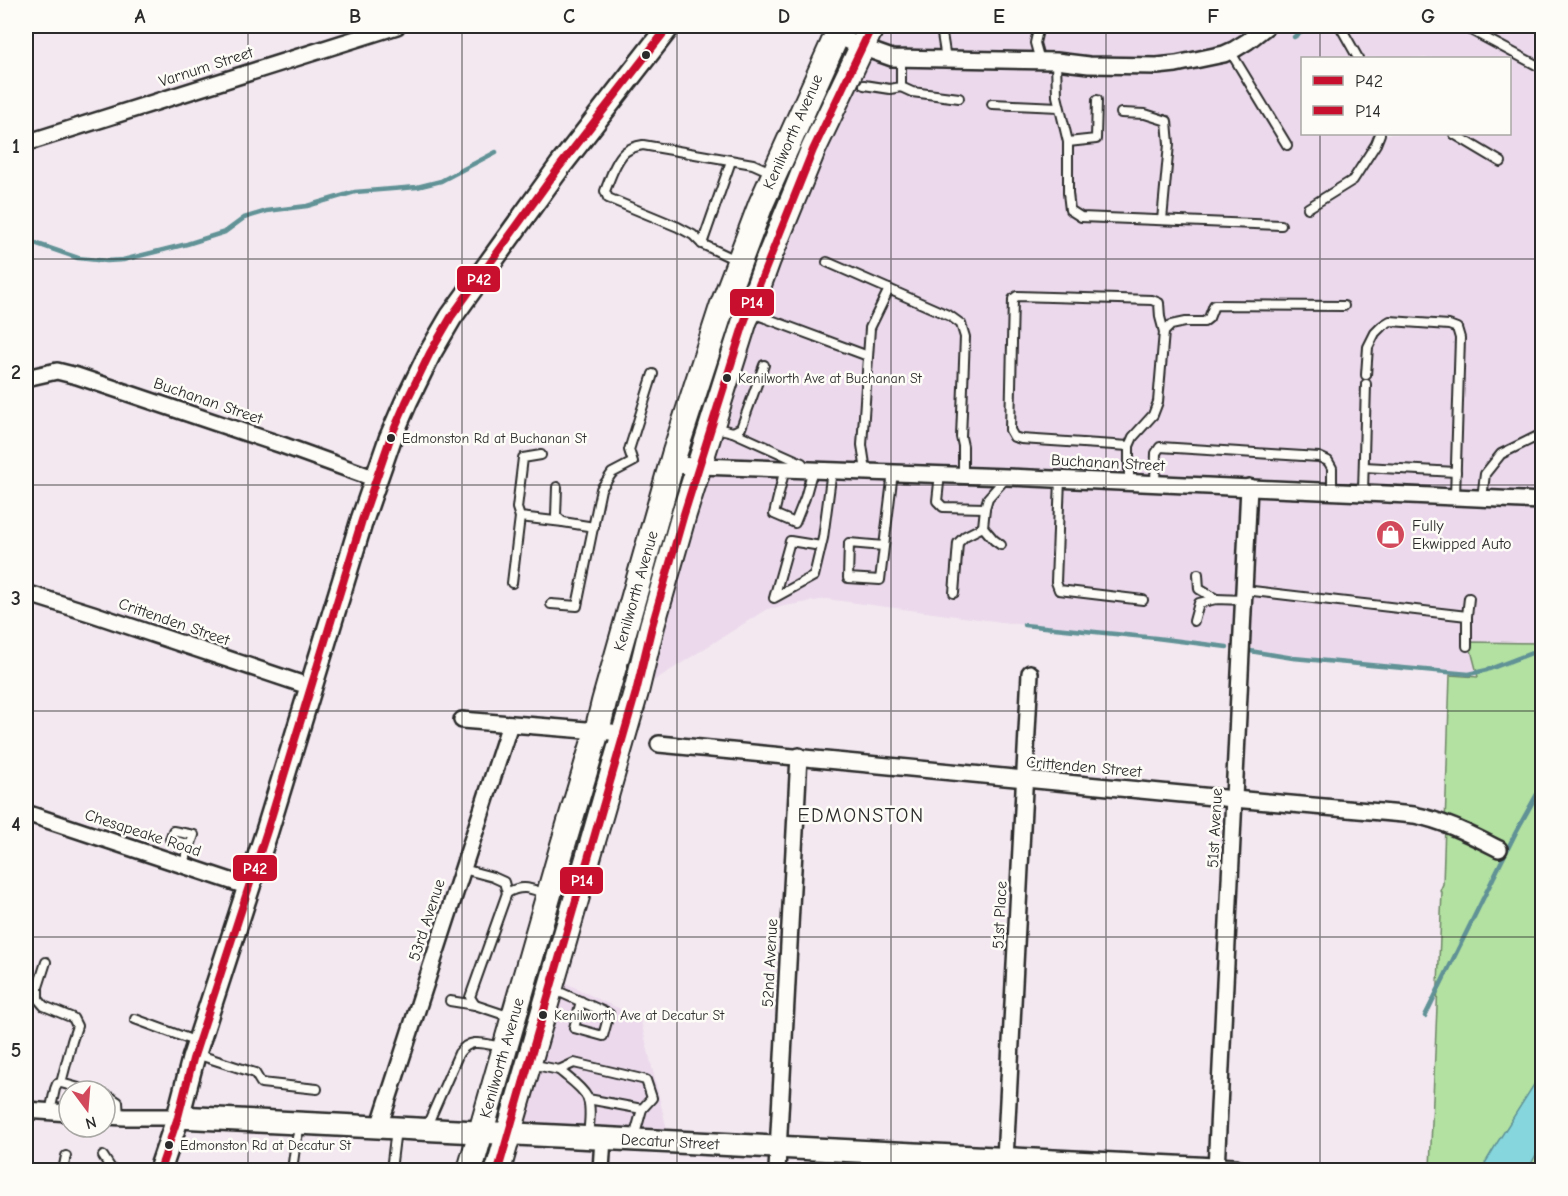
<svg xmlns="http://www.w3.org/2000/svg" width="1568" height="1196" viewBox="0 0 1568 1196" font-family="'Comic Neue',sans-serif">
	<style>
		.built { fill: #ecdaec; fill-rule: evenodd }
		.green { fill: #b2e1a1; stroke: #6e8666; stroke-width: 1.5 }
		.water { fill: #85d6dd; stroke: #619296; stroke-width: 1.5 }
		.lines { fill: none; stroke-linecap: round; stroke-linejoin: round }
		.stream { stroke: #619296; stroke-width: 4.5 }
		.lane-casing { stroke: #2b2b2b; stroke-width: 12 }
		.street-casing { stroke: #2b2b2b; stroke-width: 20 }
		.secondary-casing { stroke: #2b2b2b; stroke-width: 26 }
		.primary-casing { stroke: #2b2b2b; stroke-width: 28 }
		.lane { stroke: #fdfcf7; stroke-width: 8 }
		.street { stroke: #fdfcf7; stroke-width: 15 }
		.secondary { stroke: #fdfcf7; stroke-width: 21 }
		.primary { stroke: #fdfcf7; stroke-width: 24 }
		.bus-1-casing { stroke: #fdfcf7; stroke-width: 12 }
		.bus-2-casing { stroke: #fdfcf7; stroke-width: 12 }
		.bus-1 { stroke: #c8102e; stroke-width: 8 }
		.bus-2 { stroke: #c8102e; stroke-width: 8 }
		.grid { fill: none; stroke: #2b2b2b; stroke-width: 1.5; stroke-opacity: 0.55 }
		.bus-dot { fill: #2b2b2b; stroke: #fdfcf7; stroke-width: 2 }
		.labels { text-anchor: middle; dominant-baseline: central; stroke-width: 5; stroke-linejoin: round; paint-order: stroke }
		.bus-label { font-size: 14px; fill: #2b2b2b; stroke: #fdfcf7; text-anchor: start }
		.street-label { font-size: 16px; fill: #2b2b2b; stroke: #fdfcf7 }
		.poi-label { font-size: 16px; fill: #2b2b2b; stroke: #fdfcf7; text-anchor: start }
		.quarter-label { font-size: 20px; letter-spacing: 1.5px; fill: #2b2b2b; stroke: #fdfcf7 }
		.line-badge { stroke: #fdfcf7; stroke-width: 2 }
		.badge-label { font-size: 16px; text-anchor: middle; font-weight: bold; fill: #fff }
		.neatline { fill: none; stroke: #2b2b2b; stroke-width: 2 }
		.grid-label { font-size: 20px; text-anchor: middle; font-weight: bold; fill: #2b2b2b }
	</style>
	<rect width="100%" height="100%" fill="#f3e8f0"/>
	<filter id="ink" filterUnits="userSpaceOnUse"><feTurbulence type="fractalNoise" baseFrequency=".0167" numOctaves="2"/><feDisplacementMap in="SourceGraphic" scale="12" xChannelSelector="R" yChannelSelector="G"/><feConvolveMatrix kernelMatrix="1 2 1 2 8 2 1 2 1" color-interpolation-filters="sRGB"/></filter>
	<g filter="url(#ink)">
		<g class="built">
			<path d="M872 26H1542V649L1487 670 1469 674H1459L1293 658 1227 647 1156 638 1024 625 826 599 767 609 636 692 732 359ZM1302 58H1510V134H1302Z"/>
			<polygon points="554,977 604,1002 640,1017 670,1142 509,1134"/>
		</g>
		<polygon class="green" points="1542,626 1542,1170 1473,1170 1430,1168 1442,892 1440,891 1443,884 1450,675 1478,677 1469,642 1541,643"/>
		<polygon class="water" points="1542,1072 1542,1143 1528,1170 1481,1170 1497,1143"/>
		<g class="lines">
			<g class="stream">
				<polyline points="1294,37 1311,26"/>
				<polyline points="26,240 78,258 107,261 123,260 187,244 225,232 244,218 267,211 307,206 355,192 417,187 441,181 496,152"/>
				<polyline points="1024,625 1156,638 1227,647"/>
				<polyline points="1250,651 1293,658 1469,674 1487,670 1542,649"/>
				<polyline points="1425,1016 1516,832 1542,785"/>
			</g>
			<defs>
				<g id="lane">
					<polyline points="943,26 942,34 946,59"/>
					<polyline points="1039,26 1035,43 1040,61"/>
					<polyline points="1340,26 1358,58"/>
					<polyline points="1463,26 1542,68"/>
					<polyline points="1230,51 1287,145"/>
					<polyline points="901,59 901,87 912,92 959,98"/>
					<polyline points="1056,61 1057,96 1068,142 1068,193 1070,210 1081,217 1281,225"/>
					<polyline points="864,85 890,89 901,87"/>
					<polyline points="992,104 1059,107"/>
					<polyline points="1121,113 1145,114 1167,121 1169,144 1162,220"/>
					<polyline points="1454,134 1501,162"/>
					<polyline points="1068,142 1096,139 1097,100"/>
					<polyline points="1308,208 1353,180 1376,144 1380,134"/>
					<polyline points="702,244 731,161"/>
					<path d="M736 260 702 244 693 235 678 227 608 198 605 191C610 179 615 161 625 152 630 148 637 146 643 145L753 164 773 173"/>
					<polyline points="827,262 950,316 961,324 965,337 961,437 963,446 963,475"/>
					<polyline points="752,313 868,356"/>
					<polyline points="1366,375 1368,347 1375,333 1382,326 1390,321 1449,325 1457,328 1460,338 1455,496"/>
					<polyline points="716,428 733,432 741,428 764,365"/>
					<polyline points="733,432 802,463 807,469"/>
					<polyline points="1129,446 1021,439 1014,437 1010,430 1013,299 1017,296 1152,300 1159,303 1160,317 1164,332"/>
					<polyline points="541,455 523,458 517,508 520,517 563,522"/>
					<polyline points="1364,467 1456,472"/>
					<polyline points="785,468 774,514 795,523 805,498 813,469"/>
					<polyline points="866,471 862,445 870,328 889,289"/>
					<polyline points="940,474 937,501 943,507 985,508"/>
					<polyline points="1060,479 1056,582 1059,590 1143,600"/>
					<polyline points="1129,482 1129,446 1133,437 1153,415 1158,402 1164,332 1171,325 1185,322 1204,322 1209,318 1214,305 1344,306"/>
					<polyline points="1155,483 1156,453 1160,447 1319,457 1328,461 1332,468 1332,491"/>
					<polyline points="557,487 556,516 563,522 594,527"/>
					<polyline points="1363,492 1366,384"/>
					<polyline points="1482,498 1485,474 1501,454 1542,434"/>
					<polyline points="1001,545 994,540 983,527 985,508 988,498 1006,478"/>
					<polyline points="821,546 790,541 774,598 814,576 823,538 832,470"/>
					<polyline points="884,546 849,543 848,578 880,580 893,472"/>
					<polyline points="1198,574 1199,589 1216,599"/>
					<polyline points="512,583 520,517"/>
					<polyline points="1244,590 1467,616 1467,646"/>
					<polyline points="954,593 958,543 965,536 983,527"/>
					<polyline points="551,604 577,606 601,489 612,473 633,462 629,450 653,374"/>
					<polyline points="1467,616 1469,598"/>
					<polyline points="1194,621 1199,603 1216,599 1244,600"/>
					<polyline points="183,865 194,835 173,831 170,839 190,845"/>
					<polyline points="463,869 493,877 504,882 507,893"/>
					<polyline points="46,962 38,987 38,999 44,1006 73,1018 77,1026 72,1041 61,1083"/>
					<polyline points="555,990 609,1014 603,1036 574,1028 581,1001"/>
					<polyline points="450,1001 475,1005"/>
					<path d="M511 1017 475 1005 470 997 507 893C523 884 531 889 547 894"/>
					<polyline points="135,1019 197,1042"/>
					<polyline points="196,1054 255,1073 261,1083 317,1089"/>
					<polyline points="531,1064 559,1070 574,1063 646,1080 652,1098 642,1109 634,1138"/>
					<path d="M559 1070C568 1078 581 1086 587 1097 592 1107 589 1125 588 1136"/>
					<polyline points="105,1095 112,1098 118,1102 119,1117"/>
					<polyline points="588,1099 642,1109"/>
					<polyline points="50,1112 55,1089 57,1084 61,1083 90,1091"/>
					<path d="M426 1128 459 1053C471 1037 484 1044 502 1047"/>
					<polyline points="103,1156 112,1170"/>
					<polyline points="63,1170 66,1156"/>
					<polyline points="292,1170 296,1141 301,1124"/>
					<polyline points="391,1170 396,1129"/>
				</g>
				<g id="street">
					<polyline points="836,35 861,47 892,58 1001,60 1056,61 1089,65 1157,66 1176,64 1224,54 1235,49 1248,41 1267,26"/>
					<polyline points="26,143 397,26"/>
					<polyline points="26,378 57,371 77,376 282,445 376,479"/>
					<polyline points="671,465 1007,477 1542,501"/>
					<polyline points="26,593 93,614 311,687"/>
					<polyline points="462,720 623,733"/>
					<path d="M659 744 1234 799 1414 815C1445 821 1471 835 1499 849"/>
					<polyline points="26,813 249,887"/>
					<polyline points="26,1110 69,1113"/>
					<polyline points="105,1116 125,1117 178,1117"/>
					<polyline points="379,1127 510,724"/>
					<polyline points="1005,1159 1030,673"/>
					<polyline points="601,1170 603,1138"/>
					<polyline points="777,1170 799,756"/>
					<polyline points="1216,1170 1249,487"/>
				</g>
				<g id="secondary">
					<polyline points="178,1117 1235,1170"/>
					<polyline points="160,1170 178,1117 193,1059 267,831 362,520 390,439 406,402 430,353 451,317 560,166 669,26"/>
				</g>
				<g id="primary">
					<polyline points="470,1170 563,845 597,731 604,702 674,455 722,307 761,204 841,26"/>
					<polyline points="498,1170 636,692 652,626 684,514 745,320 749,312 768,260 813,150 872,26"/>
				</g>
			</defs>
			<use href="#lane" class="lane-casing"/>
			<use href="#street" class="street-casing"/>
			<use href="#secondary" class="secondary-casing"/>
			<use href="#primary" class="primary-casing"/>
			<use href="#lane" class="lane"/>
			<use href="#street" class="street"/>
			<use href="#secondary" class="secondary"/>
			<use href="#primary" class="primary"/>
			<defs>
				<polyline id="bus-1" points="160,1170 178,1117 193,1059 267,831 362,520 390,439 406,402 430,353 451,317 560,166 669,26"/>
				<polyline id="bus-2" points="498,1170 636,692 652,626 684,514 745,320 813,150 872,26"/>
			</defs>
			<use href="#bus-1" class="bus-1-casing"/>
			<use href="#bus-2" class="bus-2-casing"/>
			<use href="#bus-1" class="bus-1"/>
			<use href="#bus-2" class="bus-2"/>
		</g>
	</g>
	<path class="grid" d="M248 26V1170M462 26V1170M677 26V1170M891 26V1170M1106 26V1170M1320 26V58M1320 134V1170M26 259H1542M26 485H1542M26 711H1542M26 937H1542"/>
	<defs>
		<symbol id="shop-disc" viewBox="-11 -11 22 22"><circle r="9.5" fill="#d1495b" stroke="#fdfcf7"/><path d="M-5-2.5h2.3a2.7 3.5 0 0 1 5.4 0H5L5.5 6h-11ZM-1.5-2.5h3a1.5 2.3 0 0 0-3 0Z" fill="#fff"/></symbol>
	</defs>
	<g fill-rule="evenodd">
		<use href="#shop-disc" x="1374" y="518" width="33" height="33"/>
	</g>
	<g class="bus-dot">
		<circle cx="646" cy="55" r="5"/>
		<circle cx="727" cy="378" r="5"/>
		<circle cx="391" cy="438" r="5"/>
		<circle cx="543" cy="1015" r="5"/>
		<circle cx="169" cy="1145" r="5"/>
	</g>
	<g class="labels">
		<g class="bus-label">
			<text x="738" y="378">Kenilworth Ave at Buchanan St</text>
			<text x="402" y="438">Edmonston Rd at Buchanan St</text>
			<text x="554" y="1015">Kenilworth Ave at Decatur St</text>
			<text x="180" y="1145">Edmonston Rd at Decatur St</text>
		</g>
		<g class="street-label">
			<text transform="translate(206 67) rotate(-18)">Varnum Street</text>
			<text transform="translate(793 132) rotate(-66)">Kenilworth Avenue</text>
			<text transform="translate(208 401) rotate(19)">Buchanan Street</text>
			<text transform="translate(1108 463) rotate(3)">Buchanan Street</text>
			<text transform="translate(636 591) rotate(-74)">Kenilworth Avenue</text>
			<text transform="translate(174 622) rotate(19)">Crittenden Street</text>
			<text transform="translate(1084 767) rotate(5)">Crittenden Street</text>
			<text transform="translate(1215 828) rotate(-87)">51st Avenue</text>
			<text transform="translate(143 833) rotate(18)">Chesapeake Road</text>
			<text transform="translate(1000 915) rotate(-87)">51st Place</text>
			<text transform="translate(427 920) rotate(-72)">53rd Avenue</text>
			<text transform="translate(770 963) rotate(-87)">52nd Avenue</text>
			<text transform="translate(502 1058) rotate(-74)">Kenilworth Avenue</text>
			<text transform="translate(670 1142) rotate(3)">Decatur Street</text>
		</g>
		<g class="poi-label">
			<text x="1412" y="526">Fully<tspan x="1412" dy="18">Ekwipped Auto</tspan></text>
		</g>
		<g class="quarter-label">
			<text x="861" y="815">EDMONSTON</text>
		</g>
	</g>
	<g class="line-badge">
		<rect x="456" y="265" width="45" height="28" rx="6" fill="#c8102e"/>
		<rect x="729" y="288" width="46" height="29" rx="6" fill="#c8102e"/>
		<rect x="232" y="854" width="46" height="28" rx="6" fill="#c8102e"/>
		<rect x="559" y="866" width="45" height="29" rx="6" fill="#c8102e"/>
	</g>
	<g class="badge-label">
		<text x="479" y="285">P42</text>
		<text x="752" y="308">P14</text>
		<text x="255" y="874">P42</text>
		<text x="582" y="886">P14</text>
	</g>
	<rect width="1568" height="1196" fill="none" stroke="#fdfcf7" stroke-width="66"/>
	<rect x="1301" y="57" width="210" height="78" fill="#fdfcf7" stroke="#a9a8a5" stroke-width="1.5"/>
	<rect x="1313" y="76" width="30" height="9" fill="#c8102e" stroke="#a9a8a5" stroke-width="1.5"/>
	<text x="1355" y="87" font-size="18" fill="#2b2b2b">P42</text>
	<rect x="1313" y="106" width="30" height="9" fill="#c8102e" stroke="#a9a8a5" stroke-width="1.5"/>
	<text x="1355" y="117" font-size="18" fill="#2b2b2b">P14</text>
	<g transform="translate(87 1109) rotate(164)"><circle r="28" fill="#fdfcf7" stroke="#a9a8a5" stroke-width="1.5"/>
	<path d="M0-4.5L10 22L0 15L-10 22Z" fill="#d1495b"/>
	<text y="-9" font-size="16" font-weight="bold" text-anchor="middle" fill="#2b2b2b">N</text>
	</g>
	<rect x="33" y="33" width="1502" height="1130" class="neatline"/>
	<g class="grid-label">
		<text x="140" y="23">A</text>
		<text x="355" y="23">B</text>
		<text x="569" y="23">C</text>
		<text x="784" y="23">D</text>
		<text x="999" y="23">E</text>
		<text x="1213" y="23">F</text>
		<text x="1428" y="23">G</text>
		<text x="16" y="153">1</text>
		<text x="16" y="379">2</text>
		<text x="16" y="605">3</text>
		<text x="16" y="831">4</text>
		<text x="16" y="1057">5</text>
	</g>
</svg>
